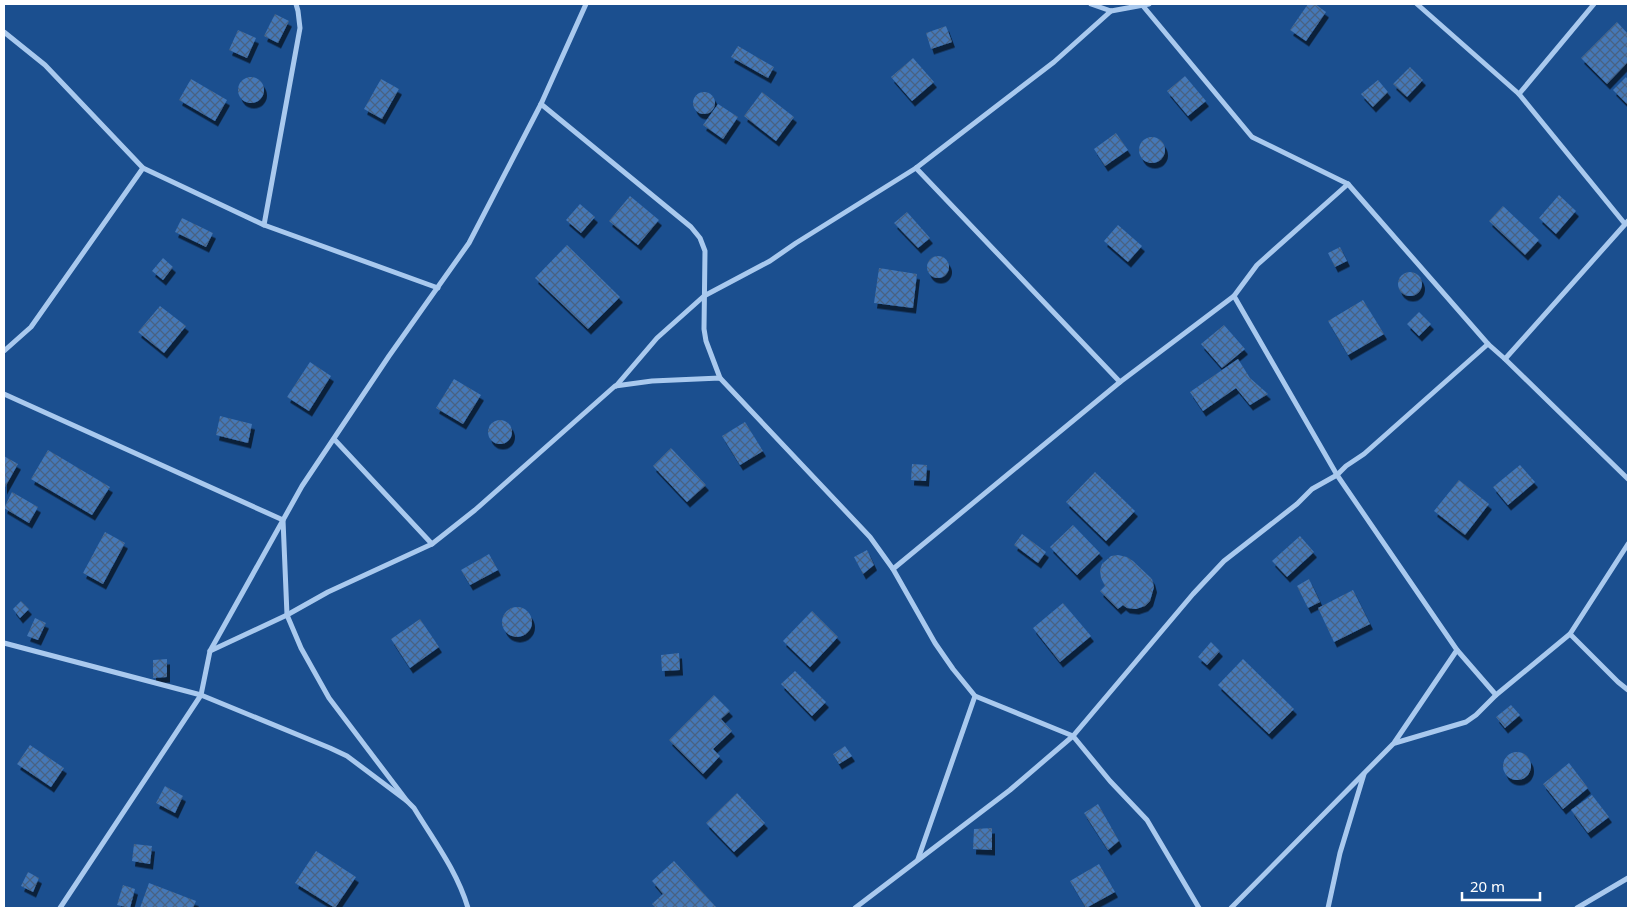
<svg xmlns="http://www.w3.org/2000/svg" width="1632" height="912" viewBox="0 0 1632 912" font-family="'Noto Sans',sans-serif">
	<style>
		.building { fill: url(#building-cross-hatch); filter: url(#shadow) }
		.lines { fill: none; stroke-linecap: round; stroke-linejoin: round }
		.minor { stroke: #a9c9ee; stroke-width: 5 }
	</style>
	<defs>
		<pattern id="building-cross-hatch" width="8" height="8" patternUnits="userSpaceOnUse" patternTransform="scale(1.25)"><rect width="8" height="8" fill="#4478b7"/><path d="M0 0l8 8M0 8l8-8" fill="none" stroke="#486282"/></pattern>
		<filter id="shadow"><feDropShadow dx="3" dy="5.5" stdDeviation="0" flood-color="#0009"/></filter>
	</defs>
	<rect width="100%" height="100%" fill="#1b4f8f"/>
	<g class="building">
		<polygon points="1308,4 1315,4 1326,12 1306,41 1290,30"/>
		<polygon points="275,14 289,21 278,43 264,36"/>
		<polygon points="1617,22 1628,34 1628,62 1607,84 1581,58"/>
		<polygon points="946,26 952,42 931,49 926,33"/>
		<polygon points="238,30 256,38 247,58 229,50"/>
		<polygon points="738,46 774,67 768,78 731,57"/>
		<polygon points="913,58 934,82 912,101 891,77"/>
		<polygon points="1410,67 1423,80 1407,97 1393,84"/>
		<polygon points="1185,76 1206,101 1188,116 1167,91"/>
		<polygon points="1626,77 1628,80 1628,105 1613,90"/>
		<circle cx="251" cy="90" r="13"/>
		<polygon points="191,79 227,100 215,121 179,100"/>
		<polygon points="381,79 399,89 382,119 364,109"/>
		<polygon points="1378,80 1388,92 1373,107 1361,94"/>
		<polygon points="762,92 794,117 776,141 744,116"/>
		<circle cx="704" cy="103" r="11"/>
		<polygon points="718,104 738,117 723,139 703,125"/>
		<polygon points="1116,133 1128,150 1105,166 1094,149"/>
		<circle cx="1152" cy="150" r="13"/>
		<polygon points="1559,195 1576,211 1556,234 1539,218"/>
		<polygon points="630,196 659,220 638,245 609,221"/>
		<polygon points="580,204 595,217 581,233 566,220"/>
		<polygon points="1503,206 1539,240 1525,255 1489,221"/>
		<polygon points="907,212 930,238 918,248 894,223"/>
		<polygon points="182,218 213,233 206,247 175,232"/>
		<polygon points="1118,225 1142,246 1128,262 1104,241"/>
		<polygon points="567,245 620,297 588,329 535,278"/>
		<polygon points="1340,247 1347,261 1335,267 1328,253"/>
		<circle cx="938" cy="267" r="11"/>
		<polygon points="163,258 173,267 163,280 152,271"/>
		<polygon points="879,268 917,274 913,308 874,303"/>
		<circle cx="1410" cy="284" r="12"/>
		<polygon points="1363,300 1384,334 1348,355 1328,321"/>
		<polygon points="160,306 186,326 164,353 138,332"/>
		<polygon points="1419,312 1431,324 1419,336 1407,324"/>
		<polygon points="1224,325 1245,349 1222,368 1201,344"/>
		<polygon points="1238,359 1250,378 1268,394 1250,405 1236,388 1203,411 1190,392"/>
		<polygon points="310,362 331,376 309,411 287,397"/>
		<polygon points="454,379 481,395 463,424 436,408"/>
		<polygon points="220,416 252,424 248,443 216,435"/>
		<circle cx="500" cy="432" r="12"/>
		<polygon points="745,422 763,451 740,465 722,436"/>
		<polygon points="671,448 706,485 687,502 653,466"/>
		<polygon points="48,450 110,487 92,515 31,479"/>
		<polygon points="4,456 18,464 4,489"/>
		<polygon points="912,464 927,465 926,481 911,480"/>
		<polygon points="1520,465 1535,482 1508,505 1493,487"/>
		<polygon points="1095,472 1135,511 1106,541 1066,502"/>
		<polygon points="1459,480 1489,504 1465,535 1434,511"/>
		<polygon points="12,492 38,507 29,523 4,508"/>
		<polygon points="1073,525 1100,553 1077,575 1050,547"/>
		<polygon points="105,532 125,543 103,584 83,573"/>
		<polygon points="1022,534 1046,552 1038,563 1014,545"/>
		<polygon points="1300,536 1314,552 1287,577 1272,561"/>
		<polygon points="867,550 874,565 863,574 854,557"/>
		<polygon points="489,554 498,570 470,585 461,570"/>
		<polygon points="1118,555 1127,557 1133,561 1152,579 1154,587 1150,601 1145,606 1136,609 1127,608 1123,605 1118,609 1100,591 1105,586 1101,578 1100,570 1102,564 1111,556"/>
		<polygon points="1309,579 1320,602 1308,608 1297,586"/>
		<polygon points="1353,590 1370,624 1334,642 1318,608"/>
		<polygon points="21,601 29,609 20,618 13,609"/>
		<polygon points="1063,603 1091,636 1060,662 1033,628"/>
		<circle cx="517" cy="622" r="15"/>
		<polygon points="812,611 838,637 810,667 783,641"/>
		<polygon points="35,618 46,623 38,640 27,636"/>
		<polygon points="420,619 439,647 410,668 391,639"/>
		<polygon points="1211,642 1220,651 1207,665 1198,657"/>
		<polygon points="679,653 680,670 662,671 661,655"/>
		<polygon points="167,659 167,677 153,678 153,660"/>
		<polygon points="1243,659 1294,709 1269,734 1218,685"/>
		<polygon points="795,671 826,702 812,716 781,684"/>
		<polygon points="714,695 730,711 721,719 732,731 713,749 720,756 703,774 669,740"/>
		<polygon points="1511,705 1520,715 1505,728 1496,717"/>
		<polygon points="30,745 64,768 51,787 17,764"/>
		<polygon points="845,746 852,756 839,764 833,754"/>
		<circle cx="1517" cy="766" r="14"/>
		<polygon points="1569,763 1588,788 1563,809 1543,784"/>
		<polygon points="165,786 183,796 175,813 156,803"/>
		<polygon points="737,793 765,823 734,852 706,823"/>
		<polygon points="1592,795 1609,817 1588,833 1571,810"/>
		<polygon points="1098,804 1119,841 1108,850 1084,813"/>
		<polygon points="992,828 992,850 973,849 974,829"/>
		<polygon points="134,844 152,846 150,864 132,861"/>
		<polygon points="316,851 356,877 335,908 295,883"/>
		<polygon points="674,861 717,908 656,908 652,904 663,894 652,881"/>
		<polygon points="1099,864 1115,892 1086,908 1070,881"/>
		<polygon points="28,872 39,878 33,892 21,886"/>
		<polygon points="149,883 196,901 193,908 140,908"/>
		<polygon points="123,885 135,889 130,908 117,905"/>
	</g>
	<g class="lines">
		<g class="minor">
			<polyline points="1091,4 1111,11 1149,4"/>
			<polyline points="1417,4 1519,94 1625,224"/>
			<polyline points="1143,6 1252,137 1348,184 1488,344 1505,359 1628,479"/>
			<polyline points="4,32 45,65 143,168 264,225 438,288"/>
			<polyline points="1519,94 1594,4"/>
			<polyline points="541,104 691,227 700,238 705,251 704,329 706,341 720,378"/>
			<polyline points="916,168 1120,382"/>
			<polyline points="264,225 300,28 298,11 296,4"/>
			<polyline points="1234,296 1337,475 1457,650 1496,695 1570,634"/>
			<polyline points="4,351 31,327 143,168"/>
			<polyline points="1505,359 1628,221"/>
			<polyline points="616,386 657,338 704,296 770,261 796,243 916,168 1054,62 1111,11"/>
			<polyline points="4,394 283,520 287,615 301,648 329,698 407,801"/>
			<polyline points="334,439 432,544"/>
			<polyline points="1628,544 1570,634 1618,682 1628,690"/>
			<polyline points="893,569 1120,382 1234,296 1257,265 1348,184"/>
			<path d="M4 643 201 695 330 748 347 756 407 801 414 808C434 841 457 871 468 908"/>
			<polyline points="210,651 287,615 328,592 432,544 475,510 615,386 652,381 720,378 870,537 893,569 935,643 953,669 975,696 1073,736 1110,781 1147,820 1199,908"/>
			<polyline points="1395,743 1466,722 1476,715 1496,695"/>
			<polyline points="918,859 975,696"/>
			<polyline points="60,908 201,695 210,651 302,486 389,356 469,243 541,104 586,4"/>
			<polyline points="855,908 1010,790 1073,736 1193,594 1224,561 1297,504 1312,489 1337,475 1346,466 1364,454 1488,344"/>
			<polyline points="1231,908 1394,743 1457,650"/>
			<polyline points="1328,908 1340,853 1364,774"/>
			<polyline points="1577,908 1628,878"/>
		</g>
	</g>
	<rect width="1632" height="912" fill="none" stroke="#ffffff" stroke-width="10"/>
	<path d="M1462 892v8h78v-8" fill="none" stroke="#ffffff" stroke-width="2.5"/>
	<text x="1470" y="892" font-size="15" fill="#ffffff" stroke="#1b4f8f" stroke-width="4" paint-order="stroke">20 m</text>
</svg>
